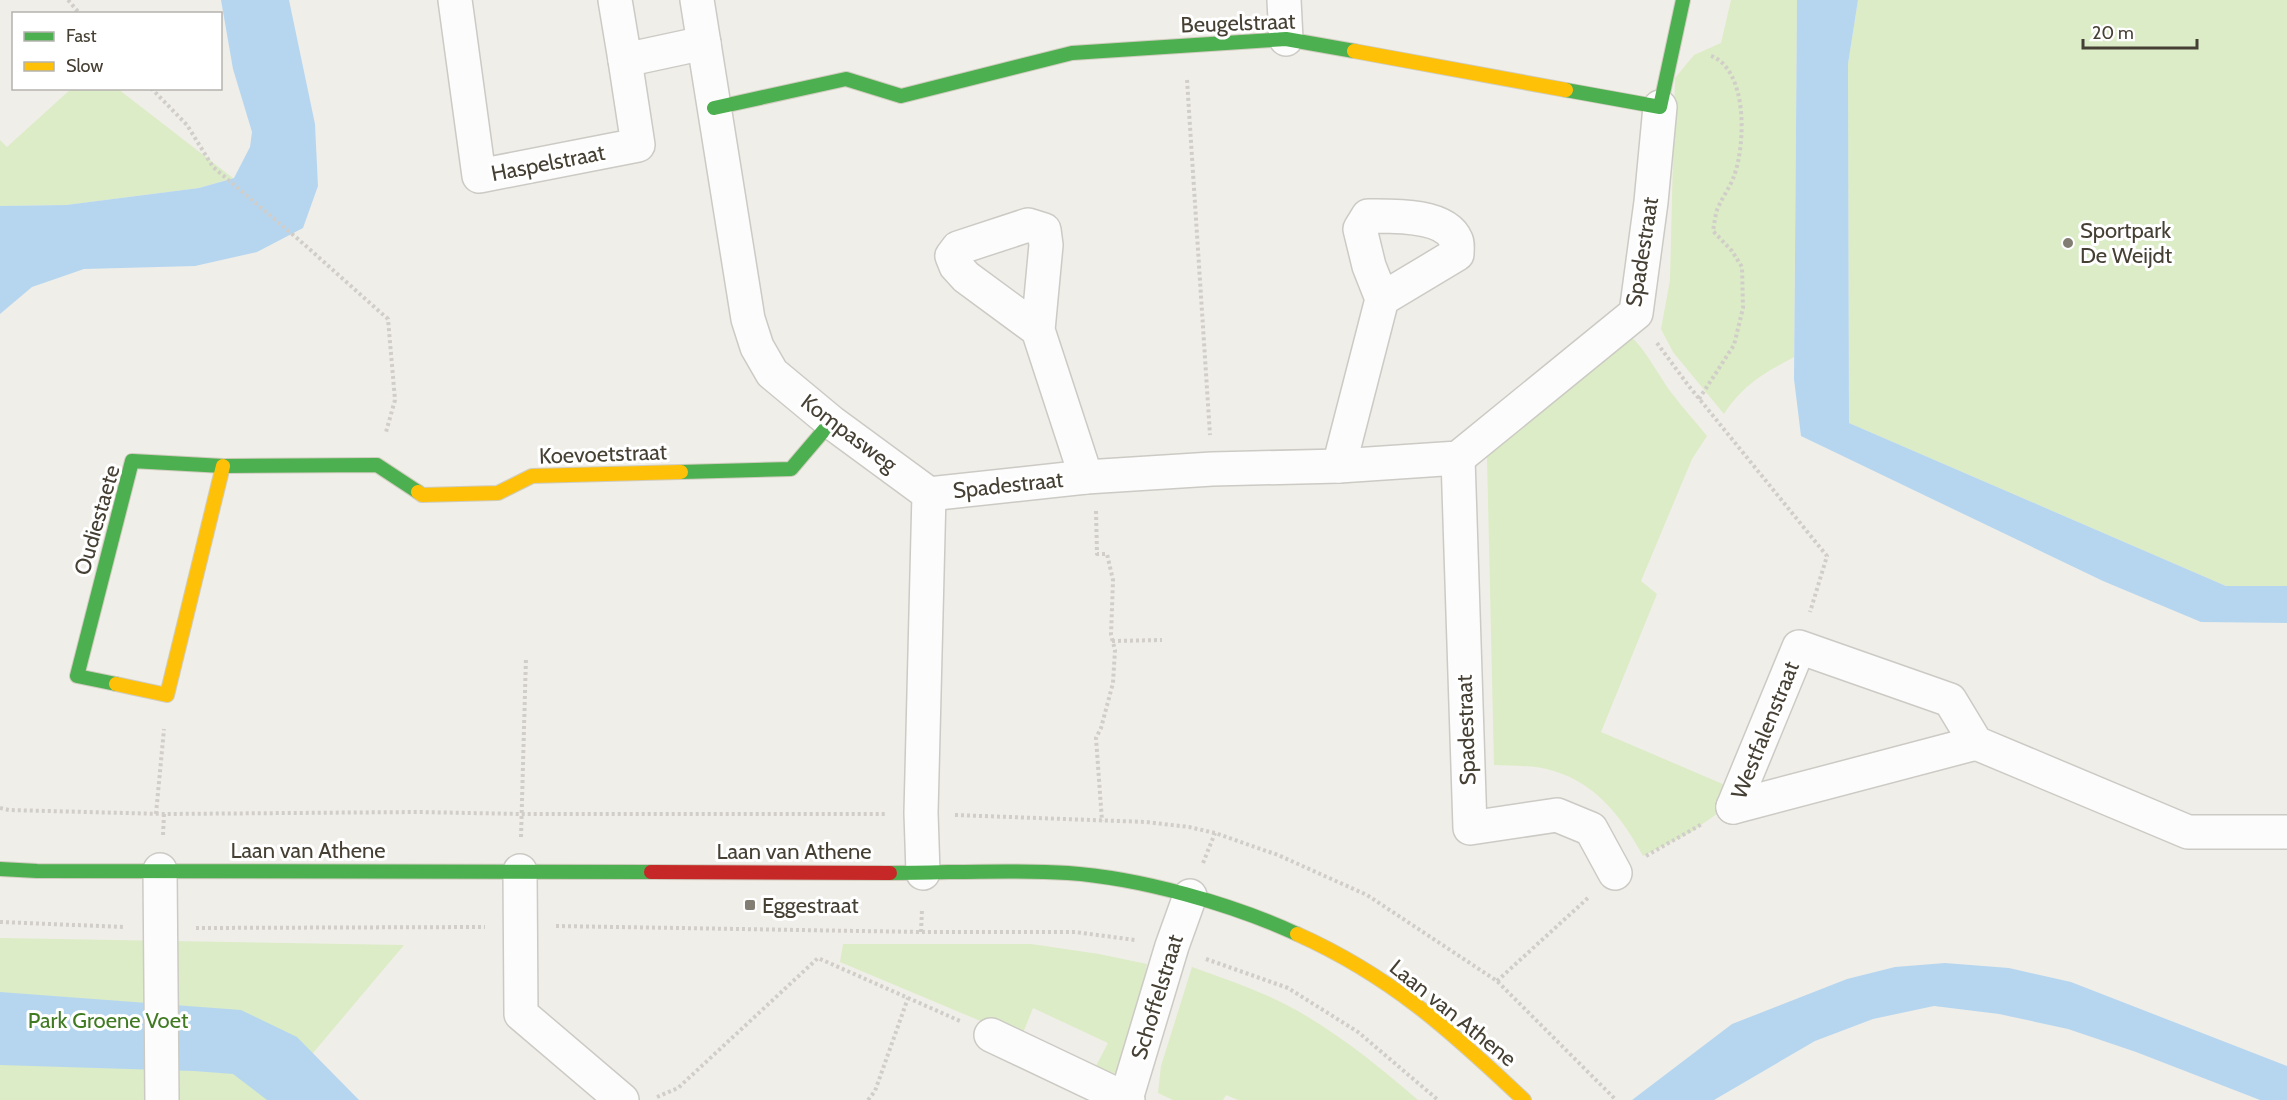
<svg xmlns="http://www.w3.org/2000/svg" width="2287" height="1100" viewBox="0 0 2287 1100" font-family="Cabin,sans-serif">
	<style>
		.green { fill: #dbecc6 }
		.water { fill: #b6d6f0 }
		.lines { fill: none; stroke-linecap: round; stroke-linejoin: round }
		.street-casing { stroke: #cccac4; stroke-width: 36 }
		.fast-casing { stroke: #d0ccbf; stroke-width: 16 }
		.slow-casing { stroke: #d0ccbf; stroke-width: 16 }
		.jam-casing { stroke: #d0ccbf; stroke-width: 16 }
		.path { stroke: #d1cec9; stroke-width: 4; stroke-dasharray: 3 3; stroke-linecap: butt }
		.street { stroke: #fdfcfc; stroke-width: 33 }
		.fast { stroke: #4caf50; stroke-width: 14 }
		.slow { stroke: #ffc107; stroke-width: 14 }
		.jam { stroke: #c62828; stroke-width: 14 }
		.poi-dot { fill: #827d73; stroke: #fff; stroke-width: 2 }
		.labels { text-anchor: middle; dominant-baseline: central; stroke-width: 6; stroke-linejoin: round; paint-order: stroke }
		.street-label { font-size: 22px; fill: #464034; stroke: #fff }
		.poi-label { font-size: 22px; fill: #464034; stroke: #fff; text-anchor: start }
		.park-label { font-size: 22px; fill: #407b24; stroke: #fff }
	</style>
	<rect width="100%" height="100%" fill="#f0eee8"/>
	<g class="green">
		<path d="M1731 0H1797L1794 357C1764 373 1743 385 1724 414L1673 352 1661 329 1670 280 1675 78 1694 55 1721 43Z"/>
		<polygon points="1858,0 2287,0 2287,586 2226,586 1849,423 1848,64"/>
		<polygon points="71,89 118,89 233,178 199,188 66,205 0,206 0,140 7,147"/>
		<path d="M1631 337C1643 346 1660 377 1670 391 1682 407 1695 421 1707 436L1692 459 1641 581 1657 594 1601 732 1725 785 1721 811 1691 832 1643 856C1623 819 1597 784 1554 771 1535 765 1514 766 1494 765L1487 457Z"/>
		<polygon points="0,938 404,945 313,1053 269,1100 0,1100"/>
		<path d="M843 944H1031L1099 954 1147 964C1139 1006 1133 1034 1116 1074L1096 1066 1108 1043 1033 1008 1021 1038 840 962Z"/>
		<path d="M1192 967C1228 980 1270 994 1303 1014 1344 1038 1382 1069 1418 1100H1238L1226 1095 1223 1100H1173L1158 1093 1161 1066Z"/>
	</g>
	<g class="water">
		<polygon points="221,0 289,0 315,124 318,186 303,228 257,252 195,266 84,269 32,287 0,314 0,206 66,205 199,188 234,178 250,147 252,132 233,69"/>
		<polygon points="1797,0 1858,0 1848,64 1849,423 2226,586 2287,586 2287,623 2201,622 2103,581 1801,436 1794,379"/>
		<polygon points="1945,963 2009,968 2071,982 2287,1066 2287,1100 2260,1100 2136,1052 2068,1029 1999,1014 1934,1006 1873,1019 1815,1041 1714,1100 1632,1100 1732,1024 1847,979 1895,967"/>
		<polygon points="0,992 241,1010 297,1037 359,1100 267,1100 233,1074 194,1071 0,1065"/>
	</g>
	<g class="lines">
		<defs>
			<g id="street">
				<polyline points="455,0 479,176 638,145 625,60"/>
				<polyline points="615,0 625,60 704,43"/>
				<polyline points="697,0 748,319 757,347 772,373 831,422 929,494 921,813 923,873"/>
				<polyline points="1284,0 1286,39"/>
				<polyline points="1038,330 966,277 956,266 952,256 958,248 1028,225 1044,230 1046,245 1038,330 1086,477"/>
				<polyline points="1458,458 1470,828 1557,815 1591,829 1615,873"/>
				<path d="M1339 466 1382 299 1457 254C1457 249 1458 243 1456 240 1445 214 1392 216 1368 216L1360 229 1369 266 1382 299"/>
				<polyline points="929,494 1086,477 1212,469 1339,466 1458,458 1636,313 1651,202 1660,107"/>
				<polyline points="1733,807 1799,647 1950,700 1976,743 2188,832 2287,832"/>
				<polyline points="1733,807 1976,743"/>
				<polyline points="160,870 162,1100"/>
				<polyline points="520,871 521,1014 622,1100"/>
				<polyline points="991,1035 1128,1100"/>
				<polyline points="1126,1099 1172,946 1190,896"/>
			</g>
			<g id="fast">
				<polyline points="1566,90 1660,107 1683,0"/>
				<polyline points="714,108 846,79 901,96 1072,53 1286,39 1354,51"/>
				<polyline points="681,472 791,469 831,422"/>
				<polyline points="116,684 77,676 132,461 223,466 377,465 418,492"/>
				<polyline points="0,869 37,871 651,872"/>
				<path d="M890 873C948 873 1011 869 1068 873 1140 878 1232 904 1297 934"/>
			</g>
			<g id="slow">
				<polyline points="1354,51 1566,90"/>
				<polyline points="418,492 422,495 498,493 532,476 681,472"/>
				<polyline points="116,684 167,695 223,466"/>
				<path d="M1297 934C1391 976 1451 1031 1524 1100"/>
			</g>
			<polyline id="jam" points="651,872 890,873"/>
		</defs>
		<use href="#street" class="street-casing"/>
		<use href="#fast" class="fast-casing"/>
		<use href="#slow" class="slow-casing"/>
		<use href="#jam" class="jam-casing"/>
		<g class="path">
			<polyline points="68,0 80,14"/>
			<polyline points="1187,80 1210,435"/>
			<polyline points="151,88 187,125 213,167 298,239 388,319 395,400 386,432"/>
			<polyline points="1657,343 1688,385 1827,556 1810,612"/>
			<path d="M1699 399 1734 345 1743 308 1742 267 1732 251 1713 231C1714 225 1715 219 1716 213 1720 200 1730 188 1734 176 1746 143 1748 68 1709 55"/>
			<polyline points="1096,511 1097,554 1107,554 1113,580 1111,635 1115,650 1113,683 1101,728 1096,738 1102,821"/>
			<polyline points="1112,641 1162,640"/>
			<polyline points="0,808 9,810 164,814 418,812 521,814 885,814"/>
			<polyline points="156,814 164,729"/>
			<polyline points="955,815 1146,822 1189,827 1215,833 1278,855 1367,895 1497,981 1616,1100"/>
			<polyline points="163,835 164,814"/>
			<polyline points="521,837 526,657"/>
			<polyline points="1646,856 1702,824"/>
			<polyline points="1203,863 1215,833"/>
			<polyline points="0,922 125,927"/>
			<polyline points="556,926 921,932 1075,932 1135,940"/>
			<polyline points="196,928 485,927"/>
			<polyline points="921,932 922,909"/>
			<polyline points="1206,959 1288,988 1358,1032 1438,1100"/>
			<polyline points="1497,981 1589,897"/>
			<polyline points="657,1097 678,1088 818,958 960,1021"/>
			<polyline points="868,1100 875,1091 908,998"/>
		</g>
		<use href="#street" class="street"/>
		<use href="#fast" class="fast"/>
		<use href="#slow" class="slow"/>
		<use href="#jam" class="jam"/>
	</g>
	<g class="poi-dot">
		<circle cx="2068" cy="243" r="6"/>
		<rect x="744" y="899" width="12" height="12" rx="3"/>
	</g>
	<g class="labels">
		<g class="street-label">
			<text transform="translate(1238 23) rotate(-2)">Beugelstraat</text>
			<text transform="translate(548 163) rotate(-11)">Haspelstraat</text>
			<text transform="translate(1642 252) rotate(-81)">Spadestraat</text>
			<text transform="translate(849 433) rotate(37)">Kompasweg</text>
			<text transform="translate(603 454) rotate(-2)">Koevoetstraat</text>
			<text transform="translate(1008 485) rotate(-6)">Spadestraat</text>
			<text transform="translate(97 520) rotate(-74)">Oudiestaete</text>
			<text transform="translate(1466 730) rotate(-92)">Spadestraat</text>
			<text transform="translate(1765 730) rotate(-68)">Westfalenstraat</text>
			<text x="308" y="850">Laan van Athene</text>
			<text x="794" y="851">Laan van Athene</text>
			<text transform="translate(1157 997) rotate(-73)">Schoffelstraat</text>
			<text transform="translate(1453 1013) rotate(39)">Laan van Athene</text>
		</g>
		<g class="poi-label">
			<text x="2080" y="230">Sportpark<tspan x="2080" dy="25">De Weijdt</tspan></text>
			<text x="762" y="905">Eggestraat</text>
		</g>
		<g class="park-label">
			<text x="108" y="1020">Park Groene Voet</text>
		</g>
	</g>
	<rect x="12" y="12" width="210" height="78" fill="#ffffff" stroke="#b5b3ae" stroke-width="1.5"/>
	<rect x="24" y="32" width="30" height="9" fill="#4caf50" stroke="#b5b3ae" stroke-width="1.5"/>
	<text x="66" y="42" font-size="18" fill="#464034">Fast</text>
	<rect x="24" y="62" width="30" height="9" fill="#ffc107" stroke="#b5b3ae" stroke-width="1.5"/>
	<text x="66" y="72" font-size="18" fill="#464034">Slow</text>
	<path d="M2083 39v9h114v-9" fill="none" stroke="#464034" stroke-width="3"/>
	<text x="2092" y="39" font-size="18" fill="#464034" stroke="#ffffff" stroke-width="4.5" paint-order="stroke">20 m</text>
</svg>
